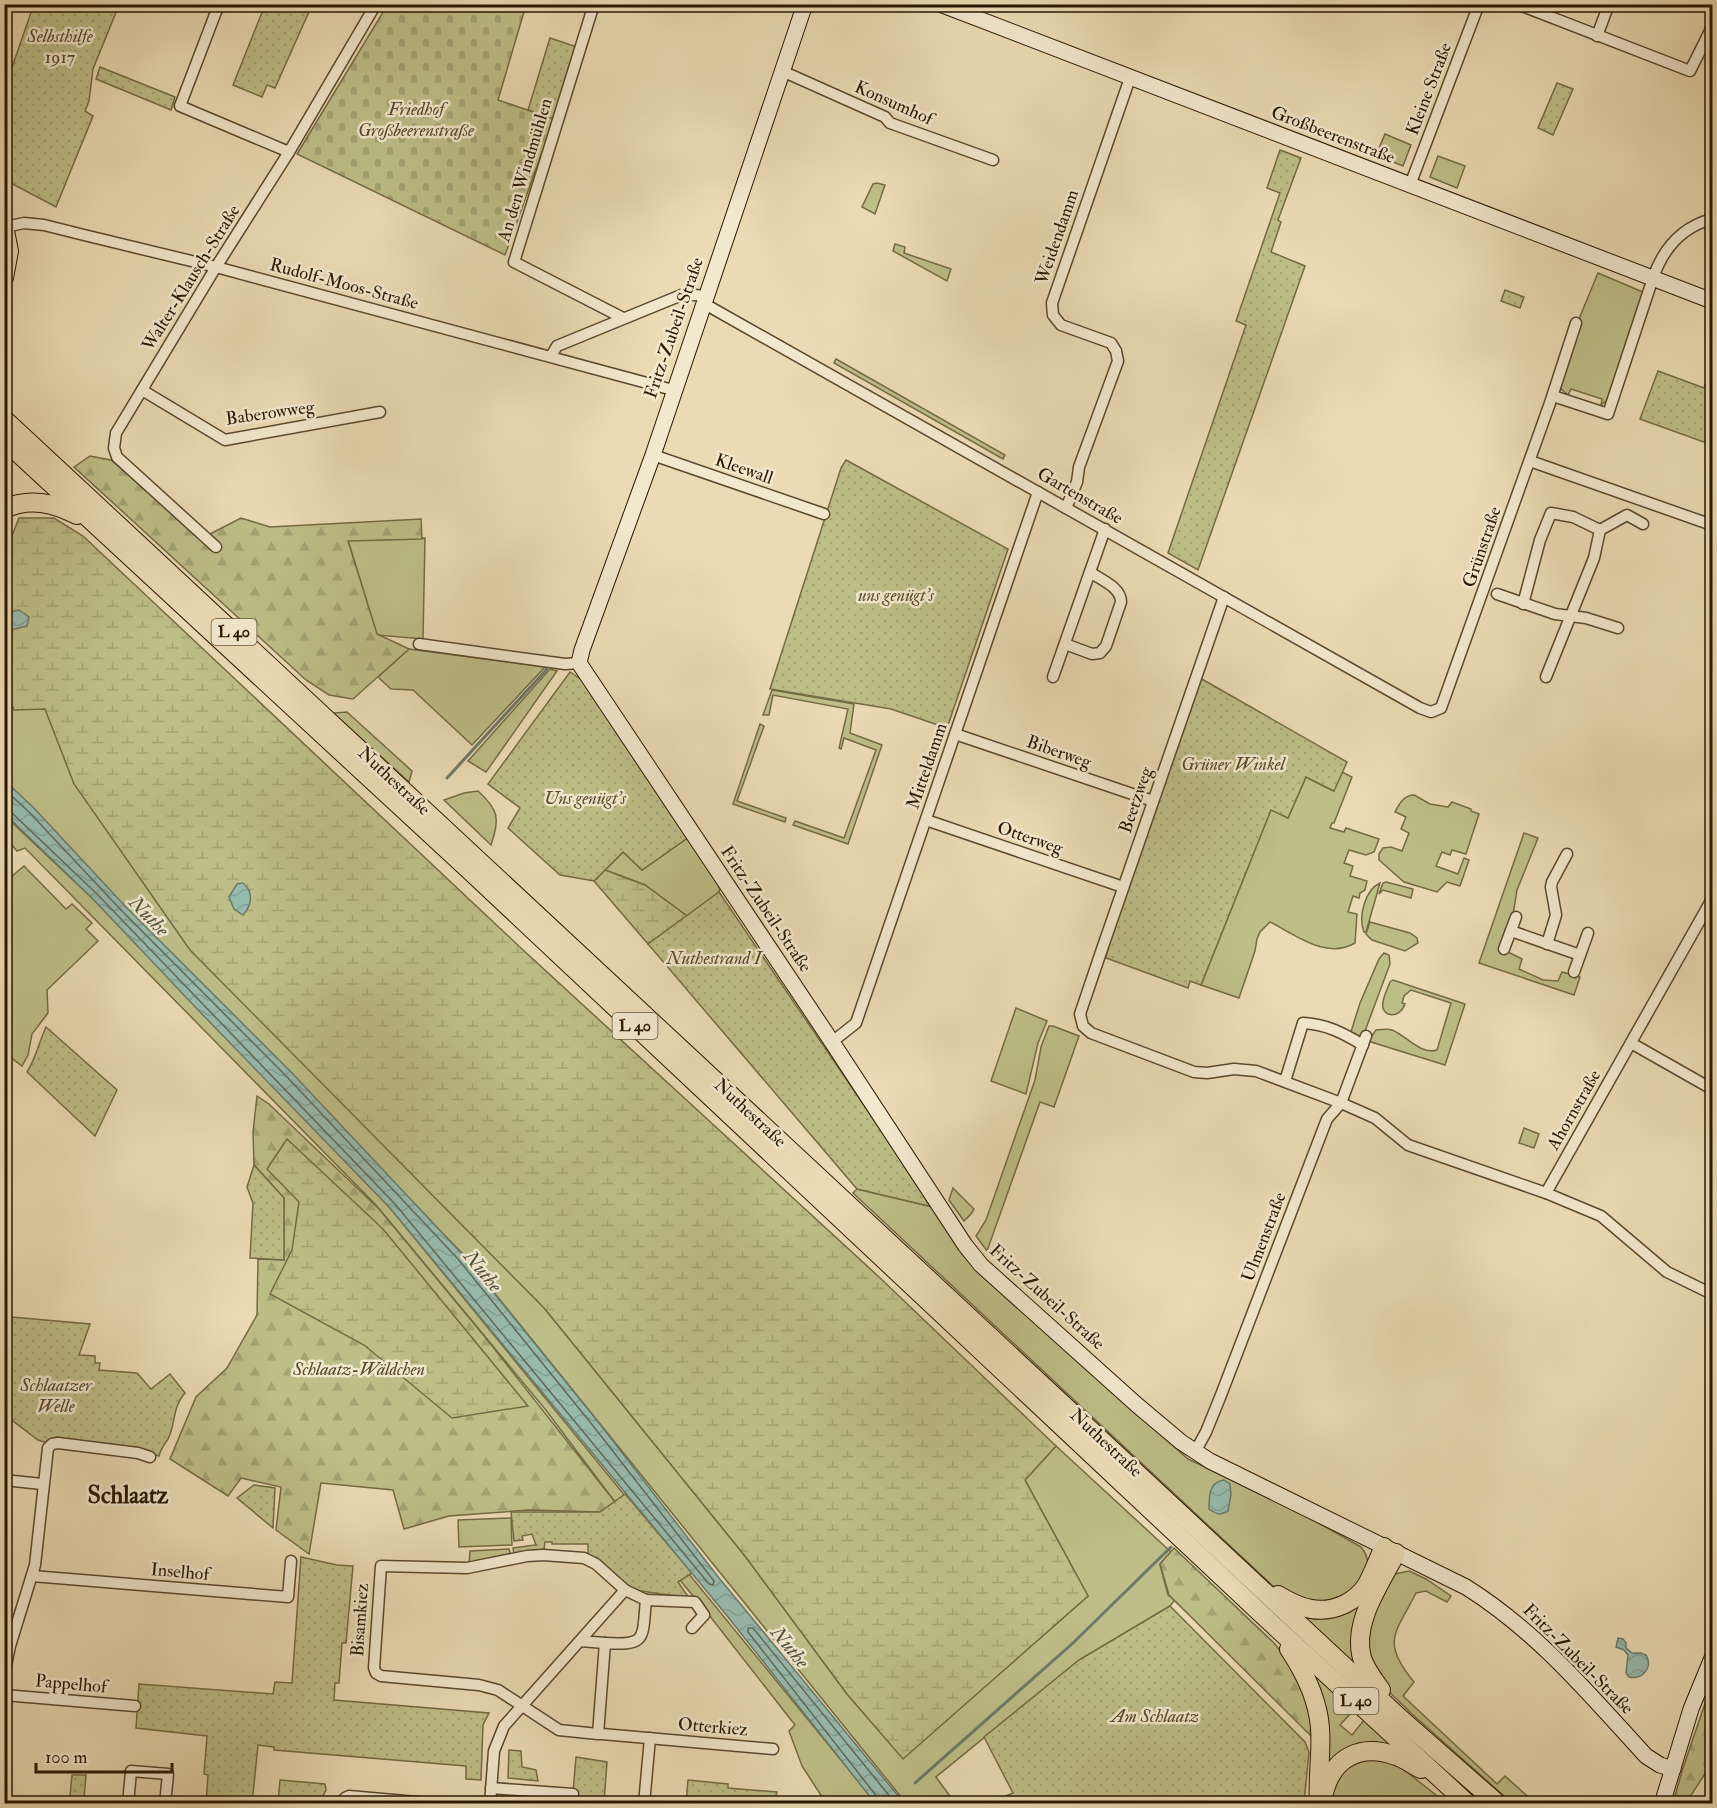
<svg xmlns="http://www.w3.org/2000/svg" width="1717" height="1808" viewBox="0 0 1717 1808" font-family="'IM FELL Double Pica',serif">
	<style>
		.grass { fill: #bebe88; stroke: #746a44; stroke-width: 1.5 }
		.forest { fill: url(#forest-firs); stroke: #746a44; stroke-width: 1.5 }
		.wetland { fill: url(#wetland-marsh); stroke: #746a44; stroke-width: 1.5 }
		.cemetery { fill: url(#cemetery-stones); stroke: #746a44; stroke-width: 1.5 }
		.park { fill: url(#park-dots); stroke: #746a44; stroke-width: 1.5 }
		.water { fill: url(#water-waves); stroke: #6c7969; stroke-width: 1.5 }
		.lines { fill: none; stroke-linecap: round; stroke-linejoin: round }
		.shore { stroke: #606958; stroke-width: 1.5 }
		.stream { stroke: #6c7969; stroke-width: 3 }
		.street-casing { stroke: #5a482e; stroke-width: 13 }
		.secondary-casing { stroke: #291701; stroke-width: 17 }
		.highway-casing { stroke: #291701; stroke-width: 20 }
		.street { stroke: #f2e8ce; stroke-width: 10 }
		.secondary { stroke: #f2e8ce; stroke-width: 15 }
		.highway { stroke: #ebdbb4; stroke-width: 18 }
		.labels { text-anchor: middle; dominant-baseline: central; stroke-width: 5; stroke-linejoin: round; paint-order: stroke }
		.shield { fill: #f2e8ce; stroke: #65563e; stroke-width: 1.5 }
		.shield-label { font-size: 16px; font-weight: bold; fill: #291701 }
		.park-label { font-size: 18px; font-style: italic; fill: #56492a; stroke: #f2e8ce }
		.street-label { font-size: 18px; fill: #291701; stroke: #f2e8ce }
		.water-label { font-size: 20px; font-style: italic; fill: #50503e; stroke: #f2e8ce }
		.district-label { font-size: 24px; font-weight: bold; fill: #291701; stroke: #f2e8ce }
	</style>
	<defs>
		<pattern id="forest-firs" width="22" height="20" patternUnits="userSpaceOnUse" patternTransform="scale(1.5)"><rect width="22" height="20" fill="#bebe88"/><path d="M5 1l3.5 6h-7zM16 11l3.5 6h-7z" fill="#a3a374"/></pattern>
		<pattern id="wetland-marsh" width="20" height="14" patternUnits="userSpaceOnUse" patternTransform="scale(1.5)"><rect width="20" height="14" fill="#bebe88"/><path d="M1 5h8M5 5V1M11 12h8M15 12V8" fill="none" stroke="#a3a374"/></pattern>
		<pattern id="cemetery-stones" width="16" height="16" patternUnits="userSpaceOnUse" patternTransform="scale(1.5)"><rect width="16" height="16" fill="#bebe88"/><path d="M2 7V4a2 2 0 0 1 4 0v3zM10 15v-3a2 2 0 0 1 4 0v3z" fill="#a3a374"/></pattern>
		<pattern id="park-dots" width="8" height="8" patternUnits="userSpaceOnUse" patternTransform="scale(1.5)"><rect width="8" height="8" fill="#bebe88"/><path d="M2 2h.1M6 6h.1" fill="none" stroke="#a3a374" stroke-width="1.8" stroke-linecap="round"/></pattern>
		<pattern id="water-waves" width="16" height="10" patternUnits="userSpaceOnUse" patternTransform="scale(1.5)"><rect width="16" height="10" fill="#98bbaf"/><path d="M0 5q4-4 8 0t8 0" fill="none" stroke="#83a095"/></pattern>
	</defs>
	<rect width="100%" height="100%" fill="#ebdbb4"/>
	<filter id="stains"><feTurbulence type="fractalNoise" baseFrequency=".00333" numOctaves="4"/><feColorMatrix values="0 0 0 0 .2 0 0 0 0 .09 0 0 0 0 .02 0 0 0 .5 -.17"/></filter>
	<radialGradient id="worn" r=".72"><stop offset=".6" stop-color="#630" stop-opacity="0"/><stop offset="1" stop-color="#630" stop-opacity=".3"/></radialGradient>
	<g class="grass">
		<polygon points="1385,134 1411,145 1403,166 1376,155"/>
		<polygon points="1438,156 1465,166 1457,188 1430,177"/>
		<polygon points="877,183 885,185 875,214 862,207 873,184"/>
		<polygon points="895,244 905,247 904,253 951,269 947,281 893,251"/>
		<polygon points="1598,273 1645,293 1607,400 1601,405 1602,399 1571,389 1568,395 1561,389 1561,384 1579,319"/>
		<polygon points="836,359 1005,455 1003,459 834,363"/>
		<polygon points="425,538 423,639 377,635 348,540"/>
		<polygon points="4,558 545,1309 745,1556 847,1694 903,1758 1088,1596 1025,1480 1056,1446 1171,1552 1160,1565 1168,1595 1175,1600 1170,1606 1079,1660 936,1777 955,1803 906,1803 463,1254 5,785"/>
		<polygon points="409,649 545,667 472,745 413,690 391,689 378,677"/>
		<polygon points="550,669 557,671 486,772 468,761"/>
		<polygon points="772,690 854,704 850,733 882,745 848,844 793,825 795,821 844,838 876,750 844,738 841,749 839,748 848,709 773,695 769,715 763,715"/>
		<polygon points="347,712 412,771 409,782 333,713"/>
		<polygon points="760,724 764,726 737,801 786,818 785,822 733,804"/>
		<path d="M1342 772 1352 777 1334 823H1332L1330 828 1344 832 1346 828 1379 839 1374 852 1366 855 1349 850 1344 863 1353 866 1350 876 1367 881 1365 890 1360 893 1359 898 1353 896 1348 912 1357 914 1355 943C1326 960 1296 935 1270 922L1260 932 1257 939 1255 951 1239 998 1201 985 1271 809 1288 818 1306 777 1333 791Z"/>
		<path d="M478 791C499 810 500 819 491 845L444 800 464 793Z"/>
		<path d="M1414 795 1430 804 1448 807 1452 802 1471 809V811L1479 814 1466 854 1452 850 1450 855 1442 852 1436 866 1458 874 1464 858 1469 860 1460 886 1447 882 1437 892 1404 882 1379 860V854L1383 848 1391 847 1402 851 1409 833 1401 829 1406 817 1395 812C1399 804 1404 795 1414 795Z"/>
		<polygon points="4,815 93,899 390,1208 876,1803 826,1803 802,1766 789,1731 795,1725 709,1615 615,1502 545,1409 376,1205 25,848 17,851 5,837"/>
		<polygon points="1524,833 1538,838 1517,890 1513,915 1504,933 1500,948 1522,959 1519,969 1543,980 1558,981 1562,972 1580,977 1574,995 1479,963"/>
		<polygon points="689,837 721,885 719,892 687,916 645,885 605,870 623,852 642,870"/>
		<polygon points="24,866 66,909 72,904 92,923 86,929 98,941 47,990 48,1013 32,1034 28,1055 22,1066 5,1053 5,1046 9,1048 7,1038 4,1035 4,883"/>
		<polygon points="1386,882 1413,889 1411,898 1383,890 1379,894 1383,883"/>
		<path d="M1380 883 1366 932H1364C1358 916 1365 890 1380 883Z"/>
		<polygon points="1370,922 1410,933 1417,938 1418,943 1405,951 1372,940 1366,934"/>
		<polygon points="1384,953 1389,955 1390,964 1362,1039 1350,1035 1360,1003 1379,959"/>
		<path d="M1393 980 1465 1004 1445 1065 1368 1041 1376 1030C1381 1030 1387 1028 1392 1030 1407 1036 1420 1055 1437 1050L1451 1003 1411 990 1404 996 1402 1003 1405 1004C1400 1019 1380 1018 1383 1002 1384 995 1388 988 1390 982Z"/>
		<polygon points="1016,1008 1047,1021 1038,1043 1026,1094 991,1081"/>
		<polygon points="1049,1026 1053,1026 1079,1036 1054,1107 1040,1102 987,1251 976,1236 986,1220 1035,1080 1041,1047"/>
		<polygon points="1524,1128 1539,1134 1534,1148 1519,1143"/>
		<polygon points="953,1188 974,1209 971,1214 964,1221 949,1200"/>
		<path d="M857 1189 933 1207 961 1253 986 1278 1188 1459 1292 1508 1361 1547C1375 1564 1364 1575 1355 1591L1315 1605 1274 1587 853 1193Z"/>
		<polygon points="511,1518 512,1545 459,1547 458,1520"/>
		<polygon points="509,1549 511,1556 469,1564 470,1551"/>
		<path d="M1409 1571 1426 1579 1451 1596 1447 1602 1426 1591 1416 1593C1396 1633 1380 1641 1414 1682L1403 1696 1497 1784 1505 1776 1535 1803H1512L1412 1714 1382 1685 1369 1660 1367 1628 1383 1589 1395 1574Z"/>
		<polygon points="1366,1594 1362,1671 1302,1615"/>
		<polygon points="1309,1668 1353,1711 1340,1725 1352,1735 1364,1720 1399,1752 1328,1765"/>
		<path d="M1365 1760H1384L1398 1765 1446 1803 1332 1804C1331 1778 1342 1769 1365 1760Z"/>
	</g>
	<g class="forest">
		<polygon points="90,456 111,460 203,540 212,533 241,518 270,527 421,519 422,539 348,541 377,634 409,649 353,699 329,695 306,680 74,467"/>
		<polygon points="257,1096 269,1104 379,1209 485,1337 615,1502 600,1512 529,1510 449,1516 404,1529 393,1490 321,1483 309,1554 276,1530 281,1487 241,1478 228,1496 170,1459 196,1397 227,1368 257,1315 258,1259 284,1260 284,1198 254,1165 253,1132"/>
		<polygon points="1174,1548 1275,1644 1296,1672 1307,1698 1314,1728 1311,1736 1169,1595 1160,1564"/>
		<polygon points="1712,1683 1712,1763 1686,1803 1673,1803 1682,1771"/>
	</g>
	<g class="wetland">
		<polygon points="19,518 54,518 83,536 522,949 878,1276 1056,1446 1025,1480 1088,1596 903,1759 847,1694 745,1556 545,1309 190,950 74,784 45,709 14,710 5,689 4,556"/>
		<polygon points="605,870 645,885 687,916 648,944 594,881"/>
		<polygon points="287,1139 383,1229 528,1406 452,1418 364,1345 270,1294 292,1250 299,1202 267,1169"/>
	</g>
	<polygon class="cemetery" points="385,5 526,5 498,100 554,119 505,255 297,154 382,14"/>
	<g class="park">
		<polygon points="34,4 119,5 93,69 89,101 85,111 93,116 56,207 5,180 5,72 10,73"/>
		<polygon points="265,5 312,5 275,88 267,85 262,97 233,85"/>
		<polygon points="550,38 577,47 554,119 528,110"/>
		<polygon points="100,67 175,97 171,110 96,79"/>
		<polygon points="1557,83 1573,89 1553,135 1538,128"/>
		<polygon points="1280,150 1301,158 1278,220 1281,222 1271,252 1305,266 1198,570 1168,553 1246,325 1236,321 1280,193 1267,188"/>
		<polygon points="1505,290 1524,297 1520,308 1501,301"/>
		<polygon points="1712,365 1712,445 1640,419 1658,371 1704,388"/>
		<polygon points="846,460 1008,549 947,728 891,709 770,689 841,468"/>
		<polygon points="570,672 585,682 689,837 642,870 623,852 594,881 560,875 508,828 520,808 488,784"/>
		<polygon points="1200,678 1347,762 1334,791 1306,777 1288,818 1271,810 1201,985 1190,981 1188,988 1106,958 1108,945"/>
		<polygon points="719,892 933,1207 857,1189 648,944"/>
		<path d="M46 1027 117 1090 95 1136 27 1072C36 1058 39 1042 46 1027Z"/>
		<polygon points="254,1165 284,1198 284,1260 250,1258 253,1203 247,1187"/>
		<path d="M11 1317 90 1324 79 1355 95 1356V1363H100L99 1370 137 1373 151 1389 170 1374 185 1393C172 1407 176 1424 168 1439 164 1445 161 1448 159 1456L139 1450 47 1443 38 1440 5 1415 4 1356H7Z"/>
		<polygon points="254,1485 275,1488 273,1528 237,1498"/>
		<polygon points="625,1494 692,1573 678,1582 689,1598 634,1590 588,1554 588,1544 552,1544 552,1542 545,1542 544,1549 514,1555 513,1548 536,1545 532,1534 522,1536 523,1540 514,1541 511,1512 600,1512"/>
		<polygon points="301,1557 337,1565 353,1566 346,1643 342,1643 339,1683 335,1683 334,1700 489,1713 483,1725 481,1780 466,1779 466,1766 274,1750 274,1747 258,1745 252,1804 206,1803 208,1775 204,1774 207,1736 136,1728 139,1684 273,1694 275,1682 292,1683"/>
		<polygon points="1170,1606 1305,1742 1309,1752 1304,1803 988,1803 1013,1793 984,1737 1079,1660"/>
		<polygon points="509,1750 521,1751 522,1767 536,1770 538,1781 508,1778"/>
		<polygon points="576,1757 607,1762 604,1803 572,1804"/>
		<polygon points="72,1775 86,1775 84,1798 70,1797"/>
		<polygon points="280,1780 325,1784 326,1790 319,1803 278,1803"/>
		<polygon points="688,1780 728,1784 728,1788 777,1792 774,1803 686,1803"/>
	</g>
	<g class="water">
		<polygon points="19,610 29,617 27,626 11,630 5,636 5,615 8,612"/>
		<polygon points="5,781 33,807 125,906 293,1074 463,1255 599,1423 719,1578 904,1803 875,1803 728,1617 390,1208 200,1012 93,899 5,814"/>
		<path d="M243 883C254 892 252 905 243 915L234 909 229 897 237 884Z"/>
		<path d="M1224 1480 1230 1484 1231 1495 1228 1511C1220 1516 1216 1514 1209 1509 1209 1496 1209 1482 1224 1480Z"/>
		<path d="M1618 1638 1623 1639 1626 1643V1648L1632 1653H1641L1646 1655C1653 1667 1643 1680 1629 1677L1626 1673 1628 1655 1624 1650 1616 1647Z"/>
	</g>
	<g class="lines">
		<g class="shore">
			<polyline points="4,789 28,811 121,910 288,1078 458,1259 594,1427 714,1581 713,1585 709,1584 395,1204 97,894 11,812 4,811"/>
			<polyline points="880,1804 878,1798 748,1632 748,1628 753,1628 896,1804"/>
		</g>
		<g class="stream">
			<polyline points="447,778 547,669"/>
			<polyline points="915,1783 1073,1643 1171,1547"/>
		</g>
		<defs>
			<g id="street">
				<polyline points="219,4 180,106 289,152"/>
				<polyline points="594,4 514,262 623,318"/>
				<polyline points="1517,4 1690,71 1712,27"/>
				<polyline points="1597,36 1609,4"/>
				<polyline points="782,71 885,117 890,123 993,160"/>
				<polyline points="1410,185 1479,4"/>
				<polyline points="5,227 24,223 44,225 84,235 216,267 673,390"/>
				<polyline points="703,303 1420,708 1431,712 1441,708 1550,403 1576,323"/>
				<polyline points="551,356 557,346 684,294 705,296"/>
				<polyline points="142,390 225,440 380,412"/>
				<path d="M1553 396 1608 414 1653 278C1663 249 1682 227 1712 219"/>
				<polyline points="653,455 824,514"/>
				<polyline points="1530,461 1712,525"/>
				<polyline points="1066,508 1077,482 1079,467 1118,361 1116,351 1111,343 1061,325 1053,315 1052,303 1130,78"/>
				<polyline points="216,547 117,457 114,448 116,433 216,267 289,152 376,4"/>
				<polyline points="1497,594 1555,614 1586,618 1618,628"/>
				<polyline points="1224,597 1101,952 1080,1014 1083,1026 1091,1033 1194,1072 1207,1073 1234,1069 1256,1071 1341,1103 1375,1118 1408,1145 1546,1193 1601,1216 1667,1272 1712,1294"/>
				<polyline points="1523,604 1540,540 1551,513 1573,517 1600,530"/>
				<polyline points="419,644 565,664 579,663"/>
				<path d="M1065 644 1092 654 1100 653 1106 646 1121 602C1121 587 1101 580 1090 572"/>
				<polyline points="1053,677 1105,529"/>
				<polyline points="1546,677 1594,558 1600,530 1627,515 1643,524"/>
				<polyline points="955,734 1153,801"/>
				<polyline points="926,820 1123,887"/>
				<polyline points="1511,931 1580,955"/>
				<polyline points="1547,944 1556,915 1551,887 1552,882 1567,854"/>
				<polyline points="1504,949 1516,917"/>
				<polyline points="1574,972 1588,933"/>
				<polyline points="832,1042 856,1023 1038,492"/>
				<polyline points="1631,1043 1712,1089"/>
				<path d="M1285 1081 1303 1023C1326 1024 1343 1033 1363 1045"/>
				<polyline points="1546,1193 1712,899"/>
				<polyline points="1195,1452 1206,1432 1221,1395 1327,1119 1341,1103 1366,1036"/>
				<polyline points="4,1480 42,1484"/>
				<polyline points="32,1576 288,1597 291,1561"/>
				<polyline points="646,1600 695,1602 704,1615 692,1628"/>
				<polyline points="580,1641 605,1643"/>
				<polyline points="4,1675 10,1646 35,1565 48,1448 52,1444 58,1443 138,1453 150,1457"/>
				<polyline points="4,1695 135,1706"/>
				<path d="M598 1734 605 1643C648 1646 642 1638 646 1600L625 1590 596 1564 584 1558 543 1555 527 1556 467 1568 381 1566 374 1668 376 1673 381 1676 479 1685 498 1690 559 1730 598 1734H602L773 1749"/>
				<polyline points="491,1788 573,1794"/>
				<polyline points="128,1804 131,1771 168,1774 165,1804"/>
				<polyline points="341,1804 345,1798 349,1796 439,1804"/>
				<polyline points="490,1804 494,1751 504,1726 625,1590"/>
				<polyline points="644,1804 650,1738"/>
			</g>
			<g id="secondary">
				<path d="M805 4 653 455 582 650 579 663 832 1042 965 1245 981 1265 1137 1405 1181 1442 1210 1461 1466 1587C1539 1633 1589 1694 1646 1756L1660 1765 1673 1769"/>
				<polyline points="940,4 1712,301"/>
				<polyline points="1662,1804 1691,1709 1712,1658"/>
			</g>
			<g id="highway">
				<polyline points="4,226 9,251 4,278"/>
				<polyline points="4,419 1401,1719 1498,1804"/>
				<polyline points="4,440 469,870 1269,1621 1468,1804"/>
				<path d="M4 509C30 497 53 503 77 515"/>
				<path d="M1278 1595C1300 1608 1320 1616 1345 1604 1353 1600 1361 1593 1366 1586 1373 1574 1378 1559 1384 1547"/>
				<path d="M1289 1649C1305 1673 1318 1699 1320 1728 1322 1753 1317 1778 1319 1804"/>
				<path d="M1381 1690C1374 1680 1366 1670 1362 1658 1352 1622 1381 1583 1396 1553"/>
				<path d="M1324 1793C1333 1757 1361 1743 1396 1756 1405 1759 1413 1765 1421 1769"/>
			</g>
		</defs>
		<use href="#street" class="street-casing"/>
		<use href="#secondary" class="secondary-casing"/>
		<use href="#highway" class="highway-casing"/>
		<use href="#street" class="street"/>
		<use href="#secondary" class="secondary"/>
		<use href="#highway" class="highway"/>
	</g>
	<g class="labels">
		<g class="shield">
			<rect x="211.5" y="619" width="45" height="26" rx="4.5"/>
			<rect x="612.5" y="1013" width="45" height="26" rx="4.5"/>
			<rect x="1333.5" y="1688" width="45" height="26" rx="4.5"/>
		</g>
		<g class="shield-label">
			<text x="234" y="632">L 40</text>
			<text x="635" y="1026">L 40</text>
			<text x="1356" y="1701">L 40</text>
		</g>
		<g class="park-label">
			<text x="60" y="36">Selbsthilfe<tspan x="60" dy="21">1917</tspan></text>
			<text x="416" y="109">Friedhof<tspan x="416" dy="21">Großbeerenstraße</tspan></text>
			<text x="896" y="595">uns genügt's</text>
			<text x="1233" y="764">Grüner Winkel</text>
			<text x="585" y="798">Uns genügt’s</text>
			<text x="714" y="958">Nuthestrand I</text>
			<text x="359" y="1369">Schlaatz-Wäldchen</text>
			<text x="56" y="1385">Schlaatzer<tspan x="56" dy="21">Welle</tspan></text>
			<text x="1155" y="1716">Am Schlaatz</text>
		</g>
		<g class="street-label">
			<text transform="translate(1429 89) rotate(-69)">Kleine Straße</text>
			<text transform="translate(894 103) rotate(24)">Konsumhof</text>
			<text transform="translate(1333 135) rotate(21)">Großbeerenstraße</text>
			<text transform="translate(525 170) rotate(-73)">An den Windmühlen</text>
			<text transform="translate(1057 237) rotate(-71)">Weidendamm</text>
			<text transform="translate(191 278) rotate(-58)">Walter-Klausch-Straße</text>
			<text transform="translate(344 284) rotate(15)">Rudolf-Moos-Straße</text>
			<text transform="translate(674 328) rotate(-71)">Fritz-Zubeil-Straße</text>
			<text transform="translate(270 413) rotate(-8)">Baberowweg</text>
			<text transform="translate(744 469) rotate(19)">Kleewall</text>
			<text transform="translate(1080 496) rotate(30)">Gartenstraße</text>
			<text transform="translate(1482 547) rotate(-71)">Grünstraße</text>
			<text transform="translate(1059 752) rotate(19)">Biberweg</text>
			<text transform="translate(927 766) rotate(-71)">Mitteldamm</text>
			<text transform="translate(394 781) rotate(43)">Nuthestraße</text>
			<text transform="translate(1136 800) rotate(-71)">Beetzweg</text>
			<text transform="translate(1030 838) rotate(19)">Otterweg</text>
			<text transform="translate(766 909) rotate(56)">Fritz-Zubeil-Straße</text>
			<text transform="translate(1574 1110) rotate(-60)">Ahornstraße</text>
			<text transform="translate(750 1113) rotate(43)">Nuthestraße</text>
			<text transform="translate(1264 1237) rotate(-69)">Ulmenstraße</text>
			<text transform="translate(1047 1297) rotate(42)">Fritz-Zubeil-Straße</text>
			<text transform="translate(1106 1443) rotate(43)">Nuthestraße</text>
			<text transform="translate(180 1572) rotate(5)">Inselhof</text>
			<text transform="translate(360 1620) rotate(-86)">Bisamkiez</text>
			<text transform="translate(1578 1659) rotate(45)">Fritz-Zubeil-Straße</text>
			<text transform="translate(71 1684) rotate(5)">Pappelhof</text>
			<text transform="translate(713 1727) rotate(5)">Otterkiez</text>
		</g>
		<g class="water-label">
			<text transform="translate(149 916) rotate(46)">Nuthe</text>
			<text transform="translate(483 1271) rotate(51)">Nuthe</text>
			<text transform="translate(790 1647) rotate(51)">Nuthe</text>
		</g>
		<g class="district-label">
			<text x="128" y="1495">Schlaatz</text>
		</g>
	</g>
	<rect width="1717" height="1808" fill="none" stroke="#ebdbb4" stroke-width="24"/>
	<rect x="6" y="6" width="1705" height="1796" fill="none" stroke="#291701" stroke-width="3"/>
	<rect x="12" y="12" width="1693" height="1784" fill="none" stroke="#291701" stroke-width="1.5"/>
	<path d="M36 1763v9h136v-9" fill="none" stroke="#291701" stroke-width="3"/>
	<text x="45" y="1763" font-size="18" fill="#291701" stroke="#f2e8ce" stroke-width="4.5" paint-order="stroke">100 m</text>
	<rect width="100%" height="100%" filter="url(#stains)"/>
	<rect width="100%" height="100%" fill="url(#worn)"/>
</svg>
